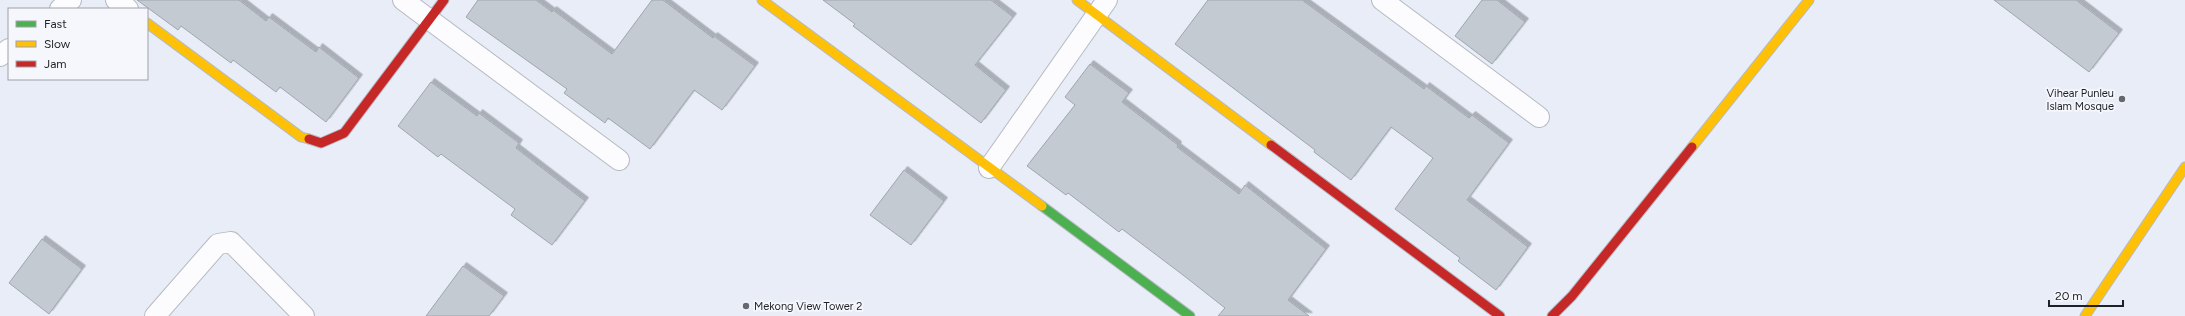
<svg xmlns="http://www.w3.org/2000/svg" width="2185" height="316" viewBox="0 0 2185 316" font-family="Figtree,sans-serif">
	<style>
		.building { fill: #c4cad2; stroke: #a0a6ad; filter: url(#shadow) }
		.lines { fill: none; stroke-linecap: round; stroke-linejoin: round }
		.street-casing { stroke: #b6bac2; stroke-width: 22 }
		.fast-casing { stroke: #b6bac2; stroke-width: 11 }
		.slow-casing { stroke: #b6bac2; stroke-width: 11 }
		.jam-casing { stroke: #b6bac2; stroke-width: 11 }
		.street { stroke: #fcfcfe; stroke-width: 20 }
		.fast { stroke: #4caf50; stroke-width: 9 }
		.slow { stroke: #ffc107; stroke-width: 9 }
		.jam { stroke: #c62828; stroke-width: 9 }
		.poi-dot { fill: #656871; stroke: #f6f7fc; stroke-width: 1.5 }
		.labels { text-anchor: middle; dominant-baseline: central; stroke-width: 3.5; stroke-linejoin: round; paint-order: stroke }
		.poi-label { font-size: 11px; fill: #1e2128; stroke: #f6f7fc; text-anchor: end }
	</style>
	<defs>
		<filter id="shadow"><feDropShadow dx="3.5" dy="-3.5" stdDeviation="0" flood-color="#0004"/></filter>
	</defs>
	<rect width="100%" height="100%" fill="#e8edf8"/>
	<g class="building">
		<polygon points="137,0 239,0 266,21 269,17 316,52 319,47 359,78 326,122 280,87 276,92 233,60 231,63 181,26 178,30"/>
		<polygon points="478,0 536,0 552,12 553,10 612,54 652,0 663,0 713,38 714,36 755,66 722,110 694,90 650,149 608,118 605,123 564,93 567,89 466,17"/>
		<polygon points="823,0 991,0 1013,17 975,65 1006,90 981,123 853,26 855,24"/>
		<polygon points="1208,0 1302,0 1424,89 1426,86 1469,118 1472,115 1509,143 1467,200 1528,247 1496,290 1458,261 1460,258 1395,209 1433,158 1391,127 1351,180 1314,152 1315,150 1175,44"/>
		<polygon points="1482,0 1497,0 1525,22 1492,64 1455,36"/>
		<polygon points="1994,0 2076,0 2119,33 2089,72"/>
		<polygon points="1090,64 1129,93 1122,102 1178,145 1177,147 1239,194 1245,185 1326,249 1288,300 1309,316 1218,316 1225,308 1183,275 1122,229 1119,232 1068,193 1066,195 1027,166 1075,105 1065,97"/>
		<polygon points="431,82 477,116 479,113 519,143 516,148 585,201 552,245 511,215 515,209 441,154 438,157 398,126"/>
		<polygon points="904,170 944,201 911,245 870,215"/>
		<polygon points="42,239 82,269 49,314 9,283"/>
		<polygon points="463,266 504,296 489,316 426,316"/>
	</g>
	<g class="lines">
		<defs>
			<g id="street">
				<polyline points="116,0 128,9"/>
				<polyline points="403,0 619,160"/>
				<polyline points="1382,0 1539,117"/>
				<polyline points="60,9 71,0"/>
				<polyline points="0,56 9,49"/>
				<polyline points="989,168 1107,0"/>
				<polyline points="155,316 218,244 231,242 304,316"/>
			</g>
			<polyline id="fast" points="1042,206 1190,316"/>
			<g id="slow">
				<polyline points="762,0 1042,206"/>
				<polyline points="1077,0 1271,145"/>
				<polyline points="147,23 301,137 309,139"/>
				<polyline points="1692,147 1809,0"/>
				<polyline points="2085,316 2185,167"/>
			</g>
			<g id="jam">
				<polyline points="309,139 321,143 344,133 444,0"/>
				<polyline points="1271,145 1500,316"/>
				<polyline points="1552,316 1572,296 1692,147"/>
			</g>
		</defs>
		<use href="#street" class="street-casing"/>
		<use href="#fast" class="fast-casing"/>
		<use href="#slow" class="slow-casing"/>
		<use href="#jam" class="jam-casing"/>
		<use href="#street" class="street"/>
		<use href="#fast" class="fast"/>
		<use href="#slow" class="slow"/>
		<use href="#jam" class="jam"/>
	</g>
	<g class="poi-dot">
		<circle cx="2122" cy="99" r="4"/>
		<circle cx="746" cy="306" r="4"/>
	</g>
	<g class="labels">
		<g class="poi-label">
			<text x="2114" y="93">Vihear Punleu<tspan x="2114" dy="13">Islam Mosque</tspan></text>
			<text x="754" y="306" text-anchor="start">Mekong View Tower 2</text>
		</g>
	</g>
	<rect x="8" y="8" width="140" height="72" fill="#f6f7fc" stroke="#a0a1a7"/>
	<rect x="16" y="21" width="20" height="6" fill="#4caf50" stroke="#a0a1a7"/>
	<text x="44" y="28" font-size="12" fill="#1e2128">Fast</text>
	<rect x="16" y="41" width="20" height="6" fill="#ffc107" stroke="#a0a1a7"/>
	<text x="44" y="48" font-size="12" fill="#1e2128">Slow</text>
	<rect x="16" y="61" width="20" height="6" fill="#c62828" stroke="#a0a1a7"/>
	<text x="44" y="68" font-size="12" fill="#1e2128">Jam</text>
	<path d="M2049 300v6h74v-6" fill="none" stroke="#1e2128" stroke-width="2"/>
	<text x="2055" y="300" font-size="12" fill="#1e2128" stroke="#f6f7fc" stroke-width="3" paint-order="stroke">20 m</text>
</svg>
